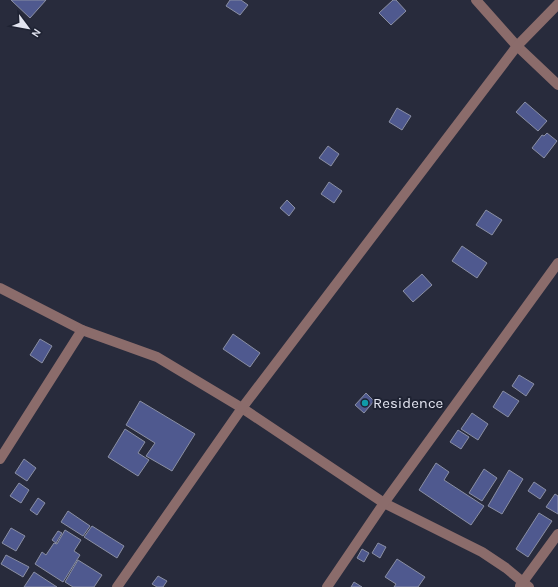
<svg xmlns="http://www.w3.org/2000/svg" width="558" height="587" viewBox="0 0 558 587" font-family="Karla,sans-serif">
	<style>
		.building { fill: #4f598f; stroke: #8a8fa4 }
		.lines { fill: none; stroke-linecap: round; stroke-linejoin: round }
		.minor { stroke: #8b6c6b; stroke-width: 10 }
		.culture-dot { fill: #0f9aa8; stroke: #1e2232; stroke-width: 1.5 }
		.labels { text-anchor: middle; dominant-baseline: central; stroke-width: 4; stroke-linejoin: round; paint-order: stroke }
		.poi-label { font-size: 15px; fill: #e2e4f0; stroke: #1e2232; text-anchor: start }
	</style>
	<rect width="100%" height="100%" fill="#282b3c"/>
	<g class="building">
		<polygon points="11,0 46,0 30,18"/>
		<polygon points="230,0 241,0 248,5 240,15 226,6"/>
		<polygon points="393,0 396,0 406,11 391,25 379,13"/>
		<polygon points="525,102 547,121 538,131 516,112"/>
		<polygon points="397,108 411,116 402,130 389,122"/>
		<polygon points="547,133 557,141 544,158 532,148 542,135 544,136"/>
		<polygon points="328,146 339,154 331,166 319,158"/>
		<polygon points="329,182 342,191 334,203 321,194"/>
		<polygon points="287,200 295,208 289,216 280,208"/>
		<polygon points="486,210 502,220 492,235 476,225"/>
		<polygon points="462,246 487,263 477,278 452,261"/>
		<polygon points="422,274 432,285 413,302 403,291"/>
		<polygon points="233,334 260,353 250,367 223,349"/>
		<polygon points="40,339 52,346 42,363 30,355"/>
		<polygon points="519,375 534,384 526,396 512,386"/>
		<polygon points="503,391 519,401 508,417 493,407"/>
		<polygon points="366,393 374,401 364,413 355,405"/>
		<polygon points="140,401 195,434 172,471 146,456 155,443 126,425"/>
		<polygon points="472,413 488,424 478,440 461,429"/>
		<polygon points="125,429 145,442 138,453 149,460 138,476 108,457"/>
		<polygon points="458,430 469,437 461,449 450,442"/>
		<polygon points="24,459 36,468 27,481 15,473"/>
		<polygon points="436,463 449,472 444,480 484,506 471,525 419,490"/>
		<polygon points="484,469 497,478 482,501 469,493"/>
		<polygon points="509,470 523,479 502,514 488,506"/>
		<polygon points="534,482 546,490 540,499 528,491"/>
		<polygon points="19,483 29,490 21,503 10,496"/>
		<polygon points="555,494 558,496 558,514 546,507"/>
		<polygon points="38,498 45,503 37,515 30,510"/>
		<polygon points="68,511 90,526 83,536 61,522"/>
		<polygon points="539,513 552,521 528,557 516,549"/>
		<polygon points="92,526 124,546 117,558 84,537"/>
		<polygon points="11,528 25,536 16,551 2,543"/>
		<polygon points="65,530 81,540 74,551 80,555 63,582 35,564 42,552 46,555 54,543 57,544"/>
		<polygon points="58,531 62,533 56,543 52,540"/>
		<polygon points="378,543 386,547 380,558 372,553"/>
		<polygon points="362,549 369,553 364,562 357,558"/>
		<polygon points="6,555 29,567 23,577 1,564"/>
		<polygon points="397,559 425,577 418,587 394,587 396,584 385,577"/>
		<polygon points="78,560 102,575 94,587 73,587 65,582"/>
		<polygon points="34,572 57,587 24,587"/>
		<polygon points="158,576 167,581 163,587 157,587 152,584"/>
		<polygon points="354,582 362,587 351,587"/>
	</g>
	<g class="lines">
		<g class="minor">
			<polyline points="476,0 517,46 558,85"/>
			<polyline points="0,288 82,330 157,357 242,408 384,503 482,552 506,568 529,587"/>
			<polyline points="0,459 82,330"/>
			<polyline points="520,586 558,534"/>
			<polyline points="117,587 242,408 517,46 558,4"/>
			<polyline points="327,587 384,503 558,263"/>
		</g>
	</g>
	<circle class="culture-dot" cx="365" cy="403" r="4"/>
	<g class="labels">
		<g class="poi-label">
			<text x="373" y="403">Residence</text>
		</g>
	</g>
	<g transform="translate(28 28) rotate(122)" stroke="#1e2232" stroke-width="3" paint-order="stroke">
	<path d="M0-3L7 15L0 10L-7 15Z" fill="#e2e4f0"/>
	<text y="-6" font-size="11" font-weight="bold" text-anchor="middle" fill="#e2e4f0">N</text>
	</g>
</svg>
